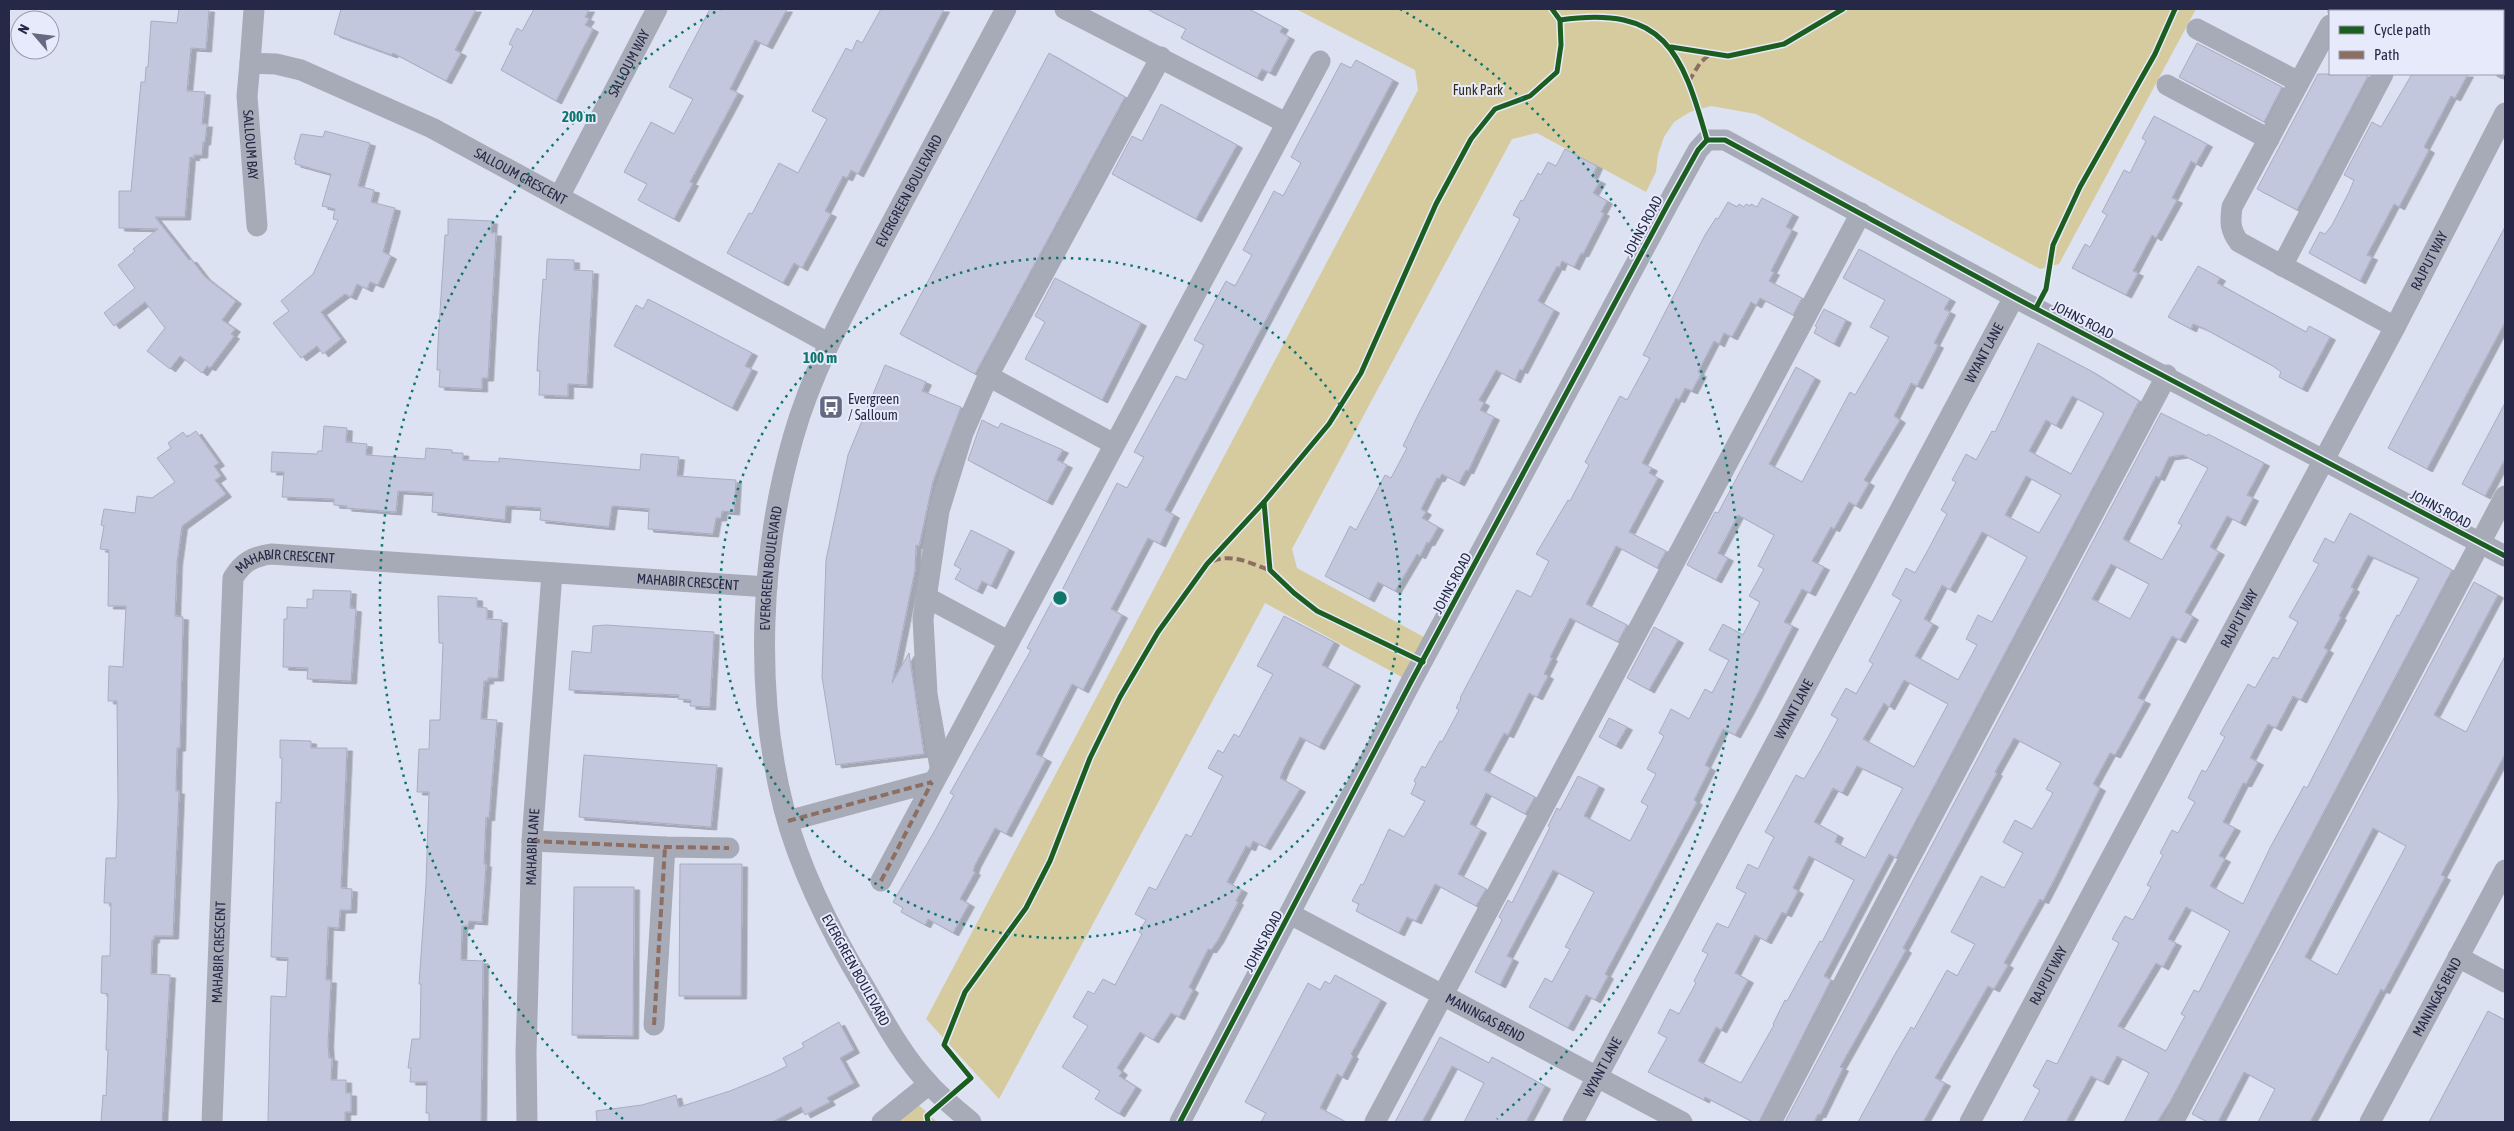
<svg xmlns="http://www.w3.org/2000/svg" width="2514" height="1131" viewBox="0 0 2514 1131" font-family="'Asap Condensed',sans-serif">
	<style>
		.green { fill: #d6cb9e }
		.building { fill: #c3c7dd; stroke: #a8adc2; fill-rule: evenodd; filter: url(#shadow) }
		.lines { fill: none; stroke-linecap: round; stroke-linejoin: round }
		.minor { stroke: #a7aab7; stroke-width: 21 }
		.quiet { stroke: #8d6e63; stroke-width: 4; stroke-dasharray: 8 4; stroke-linecap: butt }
		.cycleway-casing { stroke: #e6eafa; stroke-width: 8 }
		.cycleway { stroke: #1b5e20; stroke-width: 5 }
		.ring { fill: none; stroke: #0f766e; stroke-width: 2.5; stroke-dasharray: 2.5 5 }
		.labels { text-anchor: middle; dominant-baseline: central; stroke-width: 4; stroke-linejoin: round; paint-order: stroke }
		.street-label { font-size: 14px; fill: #252947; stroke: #e6eafa }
		.park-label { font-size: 14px; fill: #322d17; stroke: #e6eafa }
		.poi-label { font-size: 14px; fill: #252947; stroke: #e6eafa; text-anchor: start }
		.centre { fill: #0f766e; stroke: #e6eafa; stroke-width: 2.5 }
		.ring-label { font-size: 15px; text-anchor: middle; font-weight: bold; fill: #0f766e; stroke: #e6eafa; stroke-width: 4; stroke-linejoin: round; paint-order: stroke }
	</style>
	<defs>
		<filter id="shadow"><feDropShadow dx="5.5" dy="3" stdDeviation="0" flood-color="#0004"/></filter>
	</defs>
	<rect width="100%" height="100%" fill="#dde2f3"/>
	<g class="green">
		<polygon points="1296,9 2196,9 2059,264 2040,269 1756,114 1711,106 1690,112 1674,122 1664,137 1658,155 1656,172 1646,192 1537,133 1512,139 1292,549 1297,568 1433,642 1411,682 1265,603 999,1099 926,1019 1418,90 1415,70"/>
		<polygon points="910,1097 937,1122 882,1122"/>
	</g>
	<g class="building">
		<polygon points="179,9 209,9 206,49 191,48 187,91 205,92 202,124 207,124 205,142 203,142 202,155 194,155 194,158 190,157 185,217 155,217 189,260 191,259 205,277 236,301 222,320 235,329 231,334 234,336 210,368 207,366 202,373 180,356 170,369 147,351 165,328 145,302 114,326 104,313 135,288 118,265 135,251 133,249 158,229 119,228 119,191 131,191 141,82 145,82 146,67 148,67 151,21 177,23"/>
		<polygon points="341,9 476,9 455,50 461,53 446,81 393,53 392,55 334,34"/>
		<polygon points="534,9 589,9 585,17 589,19 585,25 593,29 556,101 501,70 513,46 509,44 517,28 522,31"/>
		<polygon points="710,9 787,9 767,46 755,40 730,89 738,93 690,182 693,183 674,219 638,200 647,184 624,172 651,122 674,134 693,99 669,87"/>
		<polygon points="881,9 944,9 858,174 851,170 847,178 843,176 825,211 831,214 802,268 794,263 783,283 727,253 749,213 752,214 779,163 798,173 827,119 812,111 846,48 852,51 857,40 862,43"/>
		<polygon points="1147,9 1249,9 1283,27 1280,32 1289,37 1270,73 1262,69 1257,78 1181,38 1186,29"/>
		<polygon points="2197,43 2282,87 2264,122 2179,77"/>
		<polygon points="1049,53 1125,97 975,374 900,334"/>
		<polygon points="1356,60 1393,80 1165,510 1174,515 1160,544 1148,538 1111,609 1122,615 1083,690 1072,684 1036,754 1046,759 1006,834 995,828 975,865 973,871 975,872 960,899 969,904 953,933 928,919 925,925 901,912 903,908 893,902 934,832 954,795 950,793 1031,650 1027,648 1057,592 1060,594 1117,483 1127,488 1144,457 1134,452 1157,410 1176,376 1186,380 1204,345 1194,340 1226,281 1235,286 1252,255 1243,250 1274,191 1283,196 1301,163 1291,157 1341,63 1351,68"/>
		<polygon points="2318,74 2369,74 2297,210 2257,189"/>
		<polygon points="2412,74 2468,74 2455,98 2451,96 2424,147 2429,150 2399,207 2394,204 2367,255 2372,257 2360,281 2309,253 2320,232 2325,234 2332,225 2349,192 2354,180 2344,175 2372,122 2381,127"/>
		<polygon points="1161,104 1237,145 1196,219 1112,174 1132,136 1142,141"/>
		<polygon points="2154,116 2207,144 2196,164 2191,161 2172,198 2177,200 2156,238 2152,235 2133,271 2138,273 2126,295 2072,268 2085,244 2090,247 2107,215 2102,212 2124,170 2130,173 2146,141 2142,138"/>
		<polygon points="325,131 370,143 358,186 374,190 371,202 395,208 383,252 391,256 378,285 370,282 367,289 357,284 351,297 345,294 321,312 341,339 323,354 317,346 301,358 273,323 289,311 281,301 313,274 338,220 333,219 335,209 322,206 331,174 295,164 296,160 294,159 301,134 323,137"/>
		<polygon points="1565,149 1597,166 1592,177 1600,181 1593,193 1607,201 1601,212 1604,213 1583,254 1581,253 1574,267 1562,261 1559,268 1557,266 1538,301 1554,310 1522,371 1520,369 1515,380 1496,370 1479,400 1484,403 1480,410 1494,417 1468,471 1466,470 1459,483 1442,474 1439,479 1437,478 1421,509 1426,512 1422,518 1438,527 1429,543 1427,542 1420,556 1417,554 1395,591 1378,582 1369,599 1325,576 1350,526 1356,530 1385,475 1391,478 1407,448 1403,446 1419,413 1520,219 1513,215 1521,200 1523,201 1538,173 1541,175 1548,162 1556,166"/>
		<polygon points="1762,198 1793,214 1786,227 1792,230 1771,271 1774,272 1769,281 1802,298 1793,315 1760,298 1756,305 1751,302 1732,337 1724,333 1719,344 1714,341 1698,372 1701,374 1692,391 1685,388 1679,400 1676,398 1642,463 1652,468 1649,473 1658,478 1629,532 1666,551 1657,568 1616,546 1586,604 1627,625 1618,642 1570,618 1550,657 1552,658 1544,674 1548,676 1537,697 1529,693 1508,735 1504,733 1484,770 1535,797 1525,814 1486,793 1470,824 1481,830 1458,874 1486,889 1476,906 1435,884 1416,921 1407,917 1399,933 1356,911 1359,904 1352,901 1361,884 1363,885 1389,829 1404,837 1425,801 1411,794 1416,783 1414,781 1422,766 1425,768 1440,741 1442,742 1459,710 1456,708 1461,699 1460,698 1517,590 1531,597 1549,561 1536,554 1568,500 1570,501 1589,465 1585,462 1620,396 1627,400 1650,358 1643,355 1705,235 1716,218 1718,219 1728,202 1737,207 1739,204 1744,207 1746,204 1750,206 1751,204 1757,207"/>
		<polygon points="448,219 492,221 491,233 496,233 488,378 482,378 482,389 439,387 440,370 437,370 438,343 445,235 448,235"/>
		<polygon points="2505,227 2505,322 2427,469 2388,448"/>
		<polygon points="1859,249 1950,299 1944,309 1950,312 1934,343 1938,345 1917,386 1911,383 1894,416 1900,420 1864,480 1869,483 1856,506 1849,502 1834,529 1831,527 1812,561 1824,567 1810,593 1802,589 1784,622 1793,626 1750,708 1735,735 1723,729 1705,765 1710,768 1694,800 1697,802 1605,974 1608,976 1595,1000 1586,995 1568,1028 1529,1007 1545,978 1552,982 1570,949 1565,947 1594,892 1553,870 1507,956 1513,959 1500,985 1475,972 1502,920 1499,917 1508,900 1512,903 1550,827 1548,826 1557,808 1560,810 1578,776 1599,786 1584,816 1630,841 1648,806 1641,802 1656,774 1647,769 1664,736 1659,733 1671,709 1689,719 1705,689 1712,693 1729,660 1709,650 1723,624 1743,635 1760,602 1749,596 1764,569 1758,566 1774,535 1738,515 1718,553 1728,558 1716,580 1687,565 1715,512 1718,513 1796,367 1815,378 1769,464 1802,482 1850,392 1855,395 1889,337 1870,327 1885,300 1843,278"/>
		<polygon points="547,259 574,260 574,270 593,271 587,385 568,384 568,396 539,395 540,371 537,371 539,334 543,279 546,280"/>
		<polygon points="2198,266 2220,278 2217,283 2306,332 2309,326 2330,337 2302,389 2279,377 2281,372 2273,366 2203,328 2193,324 2191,329 2168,317"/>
		<polygon points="1055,278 1141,323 1102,400 1025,359 1045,322 1035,316"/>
		<polygon points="648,299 752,353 745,366 752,369 732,408 614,346 636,305 643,309"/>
		<polygon points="1824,309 1846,320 1834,344 1814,333 1817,327 1815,326"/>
		<path d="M2038 343 2091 371 2139 401 1896 858 1889 854 1824 976 1831 980 1759 1122H1753L1705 1097 1704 1100 1648 1072 1667 1038 1658 1033 1670 1009 1679 1014 1696 983 1694 981 1708 954 1702 951 1717 923 1728 928 1746 893 1736 888 1748 864 1758 869 1774 837 1765 832 1796 775 1804 779 1821 750 1838 719 1831 715 1846 688 1856 694 1873 664 1869 661 1901 600 1892 595 1906 568 1915 573 1929 548 1947 514 1941 510 1956 482 1952 480 1966 454 1976 460 1992 431 1995 432ZM2072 396 2104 413 2071 474 2029 451 2046 420 2056 426ZM2026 476 2061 495 2039 533 2005 515ZM1982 532 2027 557 1992 622 1978 615 1966 639 1977 645 1958 680 1915 656 1933 624 1924 619 1942 585 1950 590ZM1904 680 1948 704 1914 767 1863 739 1884 703 1889 707ZM1857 766 1903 788 1865 858 1835 842 1838 835 1814 822 1833 788 1842 793ZM1809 856 1854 880 1822 942 1820 941 1787 1001 1785 1000 1773 1024 1774 1025 1741 1083 1698 1061 1716 1027 1721 1030 1748 980 1735 973 1755 935 1766 941 1782 912 1786 914 1798 891 1793 888Z"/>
		<polygon points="885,365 926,382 922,391 961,407 933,481 919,546 916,545 915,570 892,683 909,653 924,754 836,765 822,677 826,560 848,455"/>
		<polygon points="2505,403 2505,459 2485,496 2462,484"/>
		<path d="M2161 413 2207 436 2208 434 2264 463 2247 495 2253 498 2240 523 2227 516 2210 547 2219 552 2185 612 2193 617 2180 640 2172 636 2138 698 2145 701 2115 755 2110 753 2093 784 2100 788 2056 876 2043 901 2040 899 2023 929 2004 963 2008 965 1994 989 1988 986 1935 1078 1945 1083 1923 1122H1858L1894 1056 1911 1027 1914 1029 1947 970 1957 976 1975 944 1951 932 1981 876 2004 888 2023 853 2003 842 2015 820 2032 829 2053 793 2046 789 2061 763 2014 738 1995 772 1997 773 1903 948 1906 950 1840 1067 1843 1068 1820 1115 1818 1114 1814 1122H1785ZM2183 455 2208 468 2178 523 2182 525 2162 560 2123 539 2156 476 2159 478 2169 457ZM2111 564 2149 584 2130 619 2092 599Z"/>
		<polygon points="982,420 998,428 1001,423 1063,450 1057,460 1067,465 1047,502 968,460"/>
		<polygon points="324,426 347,428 346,442 367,444 366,455 425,459 426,448 452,450 452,453 463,453 463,460 499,462 499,458 640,470 641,454 679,457 677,476 736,480 734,512 722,511 721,518 716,518 713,534 648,529 649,509 612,506 609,527 540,520 541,508 506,506 505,520 432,512 433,493 398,491 396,512 346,508 347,506 334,505 334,499 282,497 284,472 271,472 272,452 317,454 318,451 322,451"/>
		<polygon points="196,431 219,463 214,466 221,476 215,480 226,494 182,526 177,562 175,616 183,617 180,748 177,748 176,791 179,791 173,936 154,936 154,940 152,940 151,974 170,975 162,1122 101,1122 103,1095 106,1096 108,1050 106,1050 108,994 101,993 102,956 110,956 111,903 104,903 106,858 116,858 118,803 117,701 108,701 109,666 123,667 126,606 108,606 109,550 100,549 104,526 101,525 104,509 135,513 137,496 152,498 175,482 157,458 171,448 168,443 183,432 187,437"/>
		<path d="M2350 513 2452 570 2170 1102 2157 1122H2124L2149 1073 2117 1056 2103 1082 2091 1076 2066 1122H2023L2040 1090 2033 1086 2047 1060 2057 1064 2119 943 2112 939 2125 916 2133 920 2151 887 2147 885 2163 855 2160 853 2172 830 2178 833 2195 802 2188 798 2202 770 2206 772 2225 737 2220 734 2248 684 2255 688 2273 657 2278 659 2298 622 2289 617 2319 564 2313 561 2325 538 2334 543ZM2368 555 2419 578 2399 616 2397 615 2307 788 2304 786 2271 846 2243 904 2210 886 2225 859 2219 856 2235 828 2223 822 2243 783 2246 784 2258 762 2250 758 2268 724 2276 728 2293 696 2301 700 2328 650 2324 648 2341 617 2339 616 2354 589 2351 587ZM2186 907 2230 931 2199 992 2194 990 2181 1014 2185 1016 2166 1051 2118 1026 2156 963 2163 967 2176 943 2168 939Z"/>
		<polygon points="971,530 1009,549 991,586 982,581 977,591 955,579 961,569 954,565"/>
		<path d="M2474 582 2498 595 2434 715 2466 732 2505 656V754L2441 875 2445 877 2384 991 2381 989 2310 1122H2258L2275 1089 2244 1072 2218 1122H2208L2192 1114ZM2373 828 2406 846 2337 975 2305 957Z"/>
		<polygon points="313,590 351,591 350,608 356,609 351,681 307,679 308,668 283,667 284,619 287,619 287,607 307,608 307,599 313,599"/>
		<polygon points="438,596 477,598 477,607 487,608 487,619 502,620 498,678 488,678 488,681 484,681 481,719 497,720 489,818 486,817 484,864 486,864 482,922 469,921 468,926 462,926 461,960 483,961 481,1122 429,1122 429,1113 426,1113 427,1082 410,1082 411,1068 408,1068 412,1039 420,1039 421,984 419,984 426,884 429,792 417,792 419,749 429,749 430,720 440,720 443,643 439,643"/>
		<polygon points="1284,616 1334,642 1322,665 1355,683 1319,747 1300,737 1284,768 1280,778 1300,789 1265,847 1253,841 1250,848 1246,846 1227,882 1242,890 1236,901 1238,902 1218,940 1211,950 1208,949 1189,987 1193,990 1179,1017 1171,1013 1153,1040 1140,1032 1117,1068 1122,1072 1119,1076 1136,1087 1119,1114 1095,1099 1100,1091 1062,1067 1088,1026 1073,1017 1088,991 1094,994 1103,979 1115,985 1142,934 1139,932 1146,920 1135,914 1149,887 1156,890 1186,834 1191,837 1223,776 1208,768 1218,750 1223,753 1234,734 1239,737 1273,674 1257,666"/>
		<polygon points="606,625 714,632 710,707 690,706 691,700 678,699 679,695 569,690 572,651 591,653 593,626"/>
		<polygon points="1654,627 1678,640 1649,690 1627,678"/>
		<polygon points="1609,718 1627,727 1616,746 1599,737"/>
		<polygon points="280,740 311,741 311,748 347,748 341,888 352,889 351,910 340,910 339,928 328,927 326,980 331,980 328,1044 329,1058 332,1058 331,1080 346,1080 346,1093 351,1093 351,1112 345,1112 345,1122 268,1122 268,1119 271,996 286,997 288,958 271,957 276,802 281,803 282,758 280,758"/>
		<polygon points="584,755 717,765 711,827 579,817"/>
		<polygon points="680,864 742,864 741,996 679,996"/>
		<polygon points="574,887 634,887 633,1036 572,1035"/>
		<polygon points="1335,975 1381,1000 1351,1054 1353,1056 1342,1077 1337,1074 1320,1108 1346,1122 1261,1122 1266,1113 1245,1102 1308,983 1320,990 1325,981 1330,984"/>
		<polygon points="2488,1011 2505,1020 2505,1122 2429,1122"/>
		<polygon points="839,1022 854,1050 840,1058 854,1083 827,1098 830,1102 805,1115 801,1107 772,1122 597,1122 596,1111 642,1105 676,1095 679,1107 730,1091 771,1074 787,1066 783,1058 804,1047 802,1043"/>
		<polygon points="1440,1037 1489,1063 1492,1057 1545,1086 1526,1122 1464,1122 1484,1083 1452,1066 1422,1122 1395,1122"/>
	</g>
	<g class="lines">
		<g class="minor">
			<path id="s1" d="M254 9 250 63 276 64 301 70 432 128 828 343"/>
			<polyline points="1065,9 1286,123"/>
			<polyline points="2388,9 2393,11"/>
			<polyline points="2338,11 2339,9"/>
			<path d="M2330 25 2232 207C2230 222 2230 230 2239 242L2395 327"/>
			<polyline points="2197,29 2299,82"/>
			<path id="s2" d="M250 63 247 96 257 226"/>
			<polyline points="2503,68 2505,69"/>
			<polyline points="2167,85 2269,139"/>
			<path id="s3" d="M559 197 657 9"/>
			<polyline points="2282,266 2383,74"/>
			<polyline points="988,376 1114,444"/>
			<polyline points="926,597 1008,641"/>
			<polyline points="940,767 927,694 923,619 939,511 963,433 990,372 1161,57"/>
			<polyline points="788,821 932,782"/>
			<polyline points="532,841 665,847 729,848"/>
			<polyline points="881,881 1320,61"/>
			<path id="s4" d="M1290 914 1682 1122"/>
			<polyline points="2458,957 2505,982"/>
			<polyline points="654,1025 665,847"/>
			<path id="s5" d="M212 1122 233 578C243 562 252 557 271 554L767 587"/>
			<path id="s6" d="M527 1122 526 1053 532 841 552 573"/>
			<polyline points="882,1122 929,1084"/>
			<path id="s7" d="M971 1122C957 1110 942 1098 930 1085 903 1057 884 1021 865 988 831 932 801 873 784 809 754 693 760 553 793 438 813 367 850 302 884 237 925 161 965 85 1006 9"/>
			<polyline points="1180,1122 1411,682 1668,204 1698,150 1707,140 1725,140 2014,297 2505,556"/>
			<polyline points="1375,1122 1861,213"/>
			<path id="s8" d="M1573 1122 2014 297"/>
			<path d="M1771 1122C1901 872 2034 624 2167 375"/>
			<path id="s9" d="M1970 1122 2395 327 2505 113"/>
			<polyline points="2173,1122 2505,496"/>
			<path id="s10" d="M2370 1122 2505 870"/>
		</g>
		<g class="quiet">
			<polyline points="1689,81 1700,63 1711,53"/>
			<path d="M1213 561C1233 553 1251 564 1270 570"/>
			<polyline points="788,821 932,782"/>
			<polyline points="532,841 665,847 729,848"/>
			<polyline points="881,881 932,782"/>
			<polyline points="654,1025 665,847"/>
		</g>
		<defs>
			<g id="cycleway">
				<path d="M1552 9 1560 20C1665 5 1682 52 1707 140"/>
				<polyline points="1671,47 1728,56 1784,44 1843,9"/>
				<polyline points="2036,308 2046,289 2053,245 2080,187 2155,54 2175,9"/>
				<polyline points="1423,662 1317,611 1294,593 1270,570 1264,502 1329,424 1361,373 1436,204 1471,139 1495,109 1530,96 1557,72 1561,45 1560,20"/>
				<polyline points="928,1122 927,1116 971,1078 944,1045 965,992 1026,908 1050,861 1090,758 1120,697 1158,632 1207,564 1264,502"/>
				<polyline points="1180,1122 1411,682 1668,204 1698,150 1707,140 1725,140 2014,297 2505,556"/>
			</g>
		</defs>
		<use href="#cycleway" class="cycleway-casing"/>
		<use href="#cycleway" class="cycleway"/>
	</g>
	<g class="ring">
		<circle cx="1060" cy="598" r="340"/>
		<path d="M623 1119A680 680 0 0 1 720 9M1400 9A680 680 0 0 1 1497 1119"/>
	</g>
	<defs>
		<symbol id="bus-square" viewBox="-11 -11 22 22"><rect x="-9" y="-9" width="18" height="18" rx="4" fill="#656a83" stroke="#e6eafa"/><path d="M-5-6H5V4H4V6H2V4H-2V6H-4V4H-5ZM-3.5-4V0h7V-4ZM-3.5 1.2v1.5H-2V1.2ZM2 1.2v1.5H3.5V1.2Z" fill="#fff"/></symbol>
	</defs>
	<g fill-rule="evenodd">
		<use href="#bus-square" x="817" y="393" width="28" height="28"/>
	</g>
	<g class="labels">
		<g class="street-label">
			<text stroke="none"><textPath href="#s3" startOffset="151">SALLOUM WAY</textPath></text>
			<text stroke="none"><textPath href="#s2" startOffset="82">SALLOUM BAY</textPath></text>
			<text stroke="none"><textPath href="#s1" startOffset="350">SALLOUM CRESCENT</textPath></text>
			<text stroke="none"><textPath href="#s7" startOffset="1018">EVERGREEN BOULEVARD</textPath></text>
			<text transform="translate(1643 226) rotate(-62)">JOHNS ROAD</text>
			<text stroke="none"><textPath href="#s9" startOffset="976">RAJPUT WAY</textPath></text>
			<text transform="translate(2083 320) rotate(27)">JOHNS ROAD</text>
			<text stroke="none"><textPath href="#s8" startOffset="872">WYANT LANE</textPath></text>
			<text transform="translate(2441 509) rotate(28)">JOHNS ROAD</text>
			<text stroke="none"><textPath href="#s5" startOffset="604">MAHABIR CRESCENT</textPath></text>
			<text stroke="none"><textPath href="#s7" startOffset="612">EVERGREEN BOULEVARD</textPath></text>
			<text stroke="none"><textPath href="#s5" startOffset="1009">MAHABIR CRESCENT</textPath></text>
			<text transform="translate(1452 583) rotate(-62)">JOHNS ROAD</text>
			<text stroke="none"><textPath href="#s9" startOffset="571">RAJPUT WAY</textPath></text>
			<text stroke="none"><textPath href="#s8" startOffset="468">WYANT LANE</textPath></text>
			<text stroke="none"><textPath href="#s6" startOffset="275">MAHABIR LANE</textPath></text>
			<text transform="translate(1263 941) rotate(-62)">JOHNS ROAD</text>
			<text stroke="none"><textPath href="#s5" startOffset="170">MAHABIR CRESCENT</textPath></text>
			<text transform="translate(856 970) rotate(61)">EVERGREEN BOULEVARD</text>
			<text stroke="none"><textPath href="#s9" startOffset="166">RAJPUT WAY</textPath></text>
			<text stroke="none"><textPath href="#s10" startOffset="142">MANINGAS BEND</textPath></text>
			<text stroke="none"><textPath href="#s4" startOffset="221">MANINGAS BEND</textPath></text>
			<text stroke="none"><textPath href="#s8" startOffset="62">WYANT LANE</textPath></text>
		</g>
		<g class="park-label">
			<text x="1478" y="90">Funk Park</text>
		</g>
		<g class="poi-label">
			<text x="848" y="399">Evergreen<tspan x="848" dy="16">/ Salloum</tspan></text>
		</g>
	</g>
	<circle cx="1060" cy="598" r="8" class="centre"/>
	<g class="ring-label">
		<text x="579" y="122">200 m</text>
		<text x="820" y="363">100 m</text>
	</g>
	<rect width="2514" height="1131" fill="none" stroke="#252947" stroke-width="20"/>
	<rect x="2329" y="10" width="175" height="65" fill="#e6eafa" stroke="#999db2"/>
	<rect x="2339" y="26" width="25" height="8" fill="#1b5e20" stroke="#999db2"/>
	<text x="2374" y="35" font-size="15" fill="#252947">Cycle path</text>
	<rect x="2339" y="51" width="25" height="8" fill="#8d6e63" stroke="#999db2"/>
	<text x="2374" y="60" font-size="15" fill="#252947">Path</text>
	<g transform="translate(35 35) rotate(298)"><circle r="24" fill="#e6eafa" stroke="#999db2"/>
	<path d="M0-4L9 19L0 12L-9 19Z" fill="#656a83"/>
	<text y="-8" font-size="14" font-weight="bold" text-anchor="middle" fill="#252947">N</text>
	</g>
</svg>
